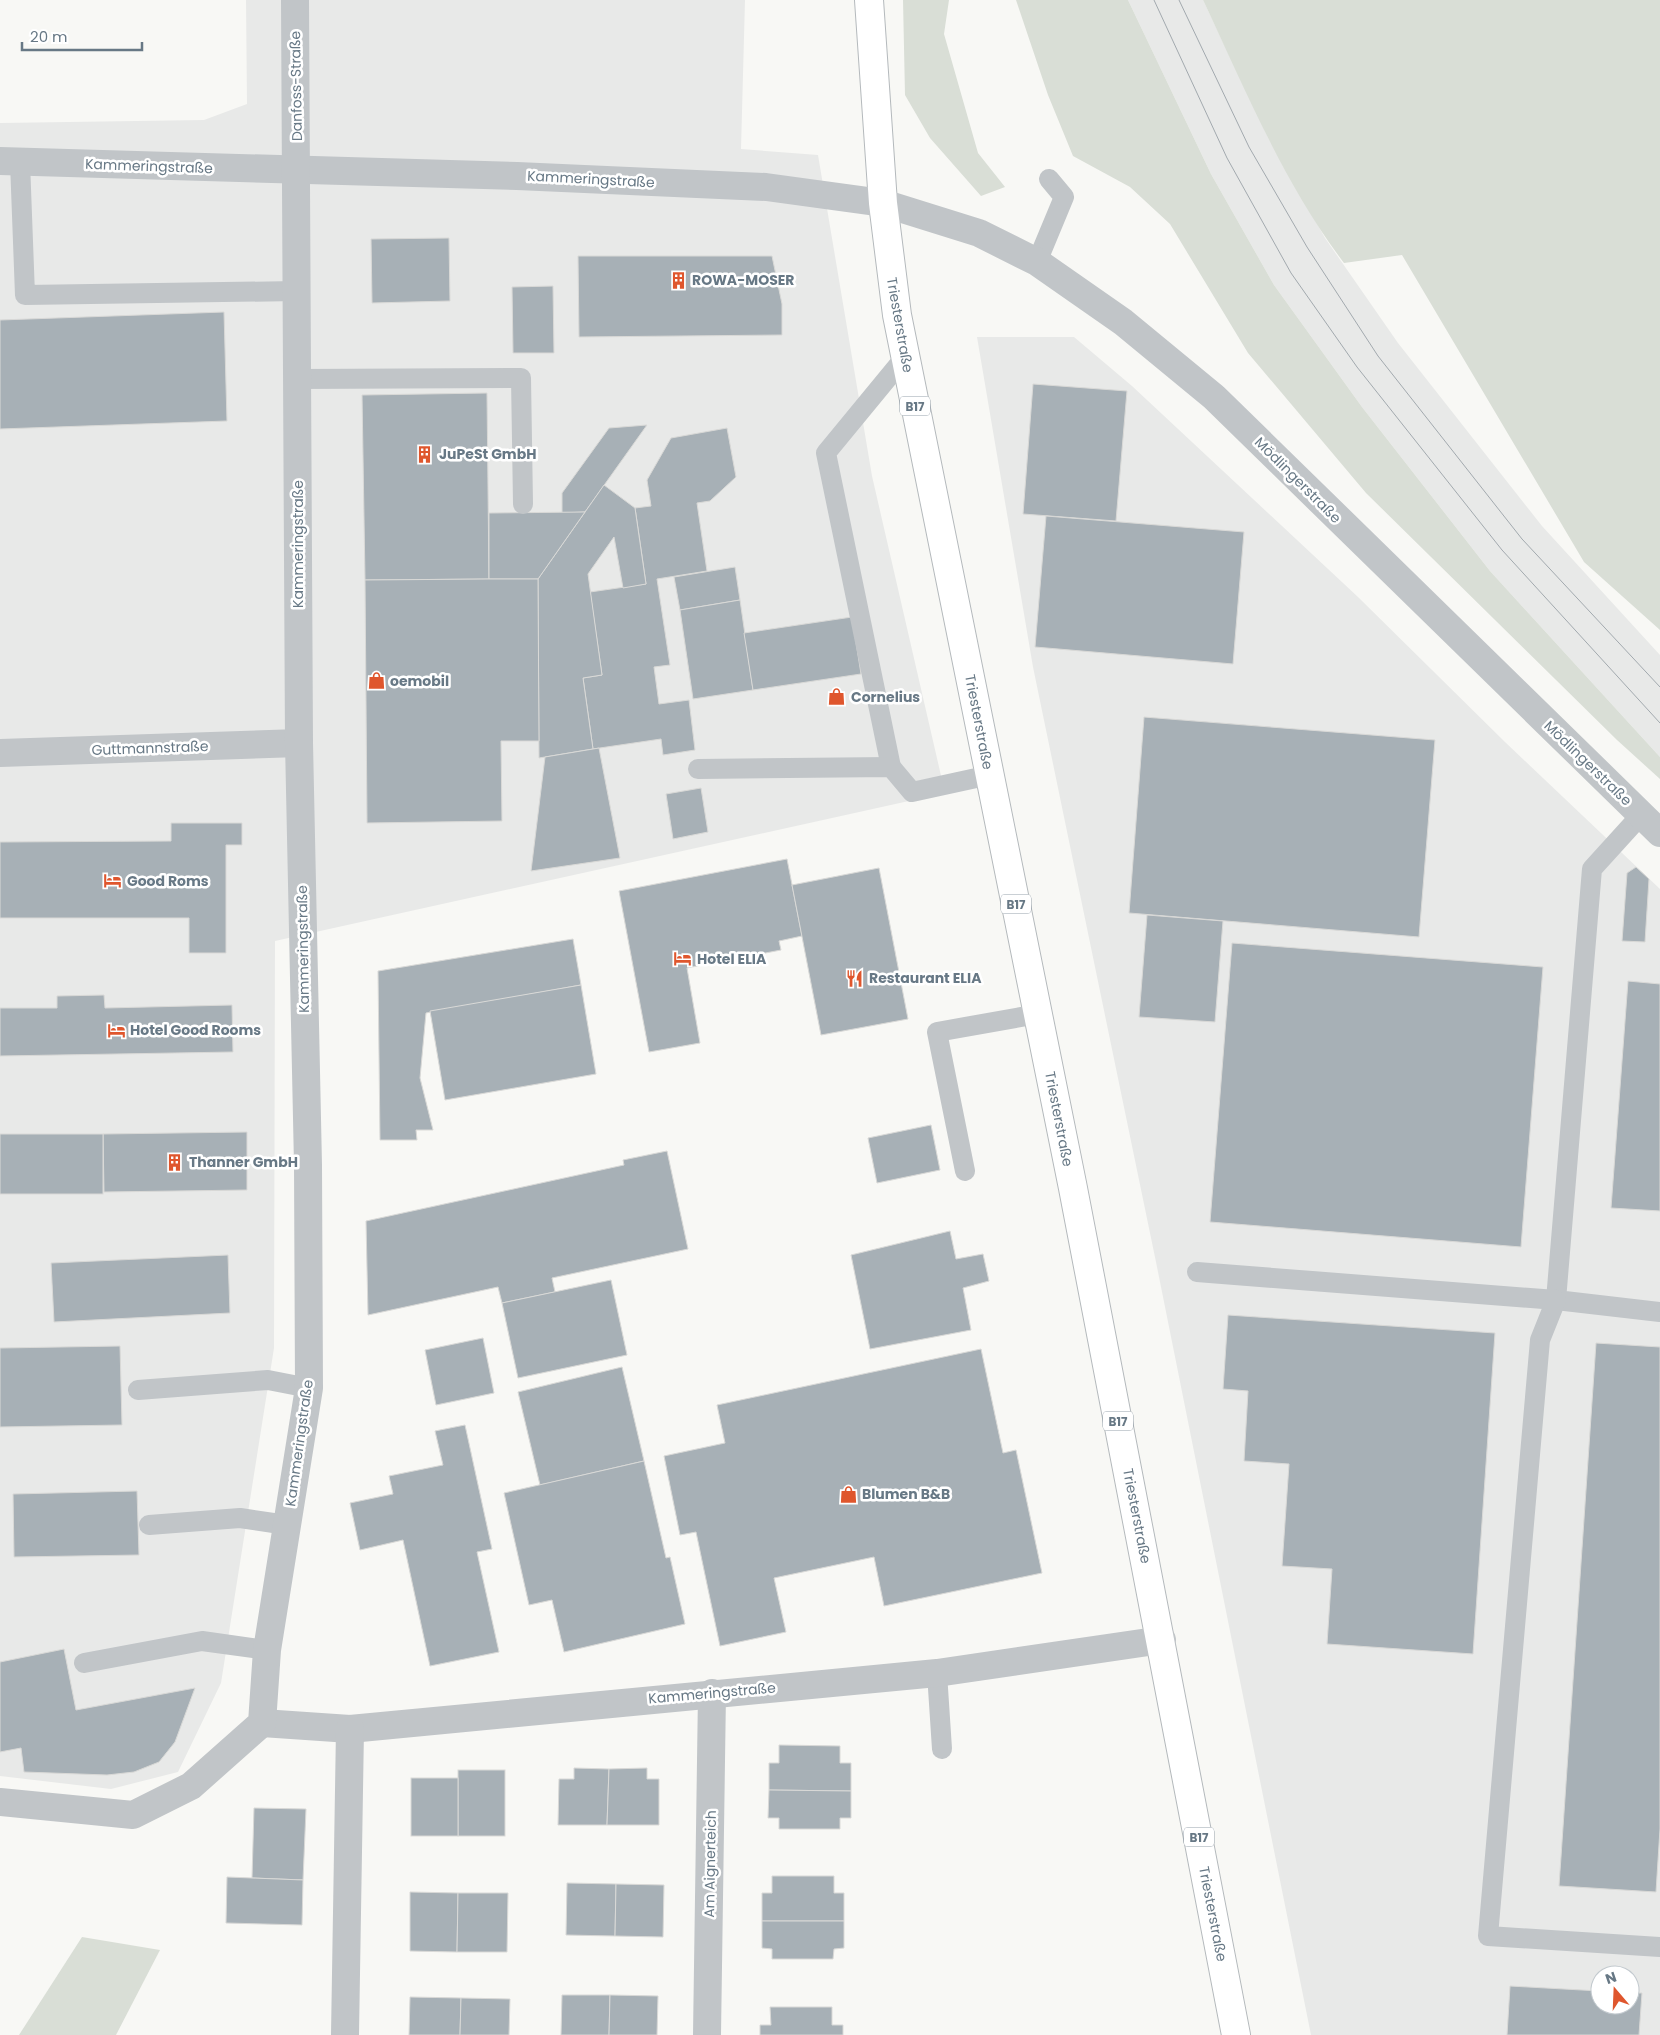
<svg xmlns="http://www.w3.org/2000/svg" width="1660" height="2035" viewBox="0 0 1660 2035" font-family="Poppins,sans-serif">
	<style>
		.built { fill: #e8e9e8; fill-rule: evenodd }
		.green { fill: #d9ded6 }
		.building { fill: #a7b0b6; stroke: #d9d9d7 }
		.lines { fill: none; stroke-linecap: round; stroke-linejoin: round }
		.primary-casing { stroke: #b4b9bc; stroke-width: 30 }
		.service { stroke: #c1c5c8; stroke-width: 20 }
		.minor { stroke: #c1c5c8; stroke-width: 28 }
		.tertiary { stroke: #c1c5c8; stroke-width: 28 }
		.primary { stroke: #fff; stroke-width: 28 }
		.tram { stroke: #a2a9ae; stroke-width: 1 }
		.labels { text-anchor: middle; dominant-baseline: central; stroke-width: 5; stroke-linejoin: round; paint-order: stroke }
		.shield { fill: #fff; stroke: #95a0aa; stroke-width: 1 }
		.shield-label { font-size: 12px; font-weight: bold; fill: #677885 }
		.street-label { font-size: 14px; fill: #677885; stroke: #fff }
		.poi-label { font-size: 14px; font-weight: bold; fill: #677885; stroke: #fff; text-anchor: start }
	</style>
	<rect width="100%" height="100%" fill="#f8f8f5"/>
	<g class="built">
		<polygon points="246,0 745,0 741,149 818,155 872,476 945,793 275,941 274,1348 221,1683 178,1772 111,1789 0,1776 0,123 204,120 247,104"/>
		<polygon points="1128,0 1203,0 1268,137 1325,238 1398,343 1542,526 1660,655 1660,757 1490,571 1362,407 1274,285 1211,174"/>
		<path d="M977 337H1074L1132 386 1358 597 1505 742 1660 889V2035H1311L1156 1262 1033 667ZM1600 1975H1630V2005H1600Z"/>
	</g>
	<g class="green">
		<polygon points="903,0 949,0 944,34 978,153 1005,187 981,196 930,138 905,95"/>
		<polygon points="1016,0 1128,0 1211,174 1274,285 1362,407 1490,571 1660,757 1660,779 1617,740 1366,493 1248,353 1170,224 1130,187 1073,156 1048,95"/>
		<path d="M1203 0H1660V630L1584 562 1402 255 1344 263C1284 184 1245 89 1203 0Z"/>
		<polygon points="82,1937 160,1950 116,2035 19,2035"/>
	</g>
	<g class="building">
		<polygon points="449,238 450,301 372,303 371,239"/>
		<polygon points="578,256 772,256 782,304 782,335 579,337"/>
		<polygon points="553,286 554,353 513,353 512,287"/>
		<polygon points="224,312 227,421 0,429 0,320"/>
		<polygon points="1033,384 1127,391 1116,521 1023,514"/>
		<polygon points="487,393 489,579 365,580 362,395"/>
		<polygon points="647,425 585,512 562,513 562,493 609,428"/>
		<polygon points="727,428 736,477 710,501 697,503 707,571 657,579 670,665 654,667 659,704 689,700 695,750 663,755 661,739 593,749 583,678 602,675 590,592 646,584 635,508 651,506 647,480 671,438"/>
		<polygon points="604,485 635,508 646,584 623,588 614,537 588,574 602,675 583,678 593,749 539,758 538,579"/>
		<polygon points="585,512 538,579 489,579 489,513"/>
		<polygon points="1046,516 1244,532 1233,664 1035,647"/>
		<polygon points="735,567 740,600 680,610 674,577"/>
		<polygon points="489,579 538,579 539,741 501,741 502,821 367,823 365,580"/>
		<polygon points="740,600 753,690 693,699 680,610"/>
		<polygon points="852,617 861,674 753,690 744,633"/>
		<polygon points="1144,717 1435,740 1419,937 1129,913"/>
		<polygon points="599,748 620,858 531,871 545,757"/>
		<polygon points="701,788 708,832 673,839 666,794"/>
		<polygon points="171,823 242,823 242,845 226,845 226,953 189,953 189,918 0,918 0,842 171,841"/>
		<polygon points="787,859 802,936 779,941 781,950 687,968 700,1043 649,1052 619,891"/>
		<polygon points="1636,867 1649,879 1645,942 1622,941 1627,873"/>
		<polygon points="879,868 908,1019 821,1035 792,885"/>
		<polygon points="1147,915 1223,921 1215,1022 1139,1017"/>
		<polygon points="573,939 581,985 426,1013 420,1078 433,1130 416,1130 417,1140 380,1140 378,971"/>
		<polygon points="1232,943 1543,967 1521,1247 1210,1222"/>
		<polygon points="1628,981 1660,984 1660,1211 1611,1208"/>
		<polygon points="581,985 596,1074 445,1100 430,1011"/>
		<polygon points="104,995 105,1008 232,1005 233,1052 0,1056 0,1008 57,1008 57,996"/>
		<polygon points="931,1125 940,1170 877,1183 868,1138"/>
		<polygon points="247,1132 247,1190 104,1192 103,1134"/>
		<rect x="0" y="1134" width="103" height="60"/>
		<polygon points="667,1151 688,1249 552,1278 555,1292 502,1303 498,1287 368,1315 366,1221 624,1165 623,1160"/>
		<polygon points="950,1231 956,1259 983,1254 989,1281 963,1288 971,1330 870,1349 851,1255"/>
		<polygon points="228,1255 230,1313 54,1322 51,1263"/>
		<polygon points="611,1280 627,1355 518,1378 502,1303"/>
		<polygon points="1228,1315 1495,1333 1473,1654 1327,1644 1332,1569 1282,1566 1289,1464 1244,1461 1248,1391 1223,1389"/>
		<polygon points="483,1338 494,1393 436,1405 425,1350"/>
		<polygon points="1596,1343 1660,1347 1660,1829 1656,1892 1559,1886"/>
		<polygon points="120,1346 122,1425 0,1427 0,1348"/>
		<polygon points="981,1349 1003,1453 1016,1450 1042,1573 884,1606 874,1557 774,1578 786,1632 720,1646 696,1532 680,1535 664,1456 725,1443 717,1405"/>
		<polygon points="622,1367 644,1461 540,1485 518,1392"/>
		<polygon points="465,1425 492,1549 477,1552 499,1652 430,1666 403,1540 360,1550 350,1503 393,1494 389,1476 443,1465 435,1431"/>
		<polygon points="644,1461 666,1558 670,1557 685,1624 564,1652 552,1600 529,1605 504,1493"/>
		<polygon points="137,1491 139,1555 14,1557 13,1494"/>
		<polygon points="64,1649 76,1710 195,1688 175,1742 159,1762 134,1772 107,1775 24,1772 21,1748 0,1752 0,1662"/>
		<polygon points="779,1745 840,1746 840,1763 851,1763 851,1791 769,1790 769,1763 779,1763"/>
		<polygon points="574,1768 609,1769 607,1825 558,1825 559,1779 574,1779"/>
		<polygon points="647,1768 647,1779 659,1779 659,1825 607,1825 609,1769"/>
		<rect x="458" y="1770" width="47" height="66"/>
		<rect x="411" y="1778" width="47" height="58"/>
		<polygon points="769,1790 851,1791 851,1818 840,1818 840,1829 779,1829 779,1818 768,1818"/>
		<polygon points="254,1808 306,1809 303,1880 252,1878"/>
		<polygon points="772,1876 834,1876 834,1893 844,1893 844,1921 762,1921 762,1893 772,1893"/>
		<polygon points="227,1877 303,1880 302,1925 226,1923"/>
		<polygon points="567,1883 616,1884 615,1936 566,1935"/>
		<polygon points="616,1884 664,1885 663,1937 615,1936"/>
		<polygon points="410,1892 458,1893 457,1952 410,1951"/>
		<polygon points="458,1893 508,1893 507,1952 457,1952"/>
		<polygon points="762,1921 844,1921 844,1948 834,1949 833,1959 772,1959 772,1949 762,1948"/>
		<polygon points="1510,1986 1600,1991 1600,2005 1630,2005 1630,1993 1642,1993 1639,2035 1507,2035"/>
		<polygon points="562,1995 610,1995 609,2035 561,2035"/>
		<polygon points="610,1995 658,1996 657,2035 609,2035"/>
		<polygon points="410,1997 461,1998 460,2035 409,2035"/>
		<polygon points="461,1998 510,1999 509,2035 460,2035"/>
		<polygon points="770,2007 832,2007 832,2025 843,2025 843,2035 760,2035 760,2025 771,2025"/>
	</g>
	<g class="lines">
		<defs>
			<path id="primary" d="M869 0 883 203 897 315C1015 887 1128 1461 1236 2035"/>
		</defs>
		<use href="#primary" class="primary-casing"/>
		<g class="service">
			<polyline points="20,162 25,295 297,291"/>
			<polyline points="1037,262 1064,197 1049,179"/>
			<polyline points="298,379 521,378 523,504"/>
			<polyline points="891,767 826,453 905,357"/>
			<polyline points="698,769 891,767 912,792 990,775"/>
			<polyline points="1641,815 1592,869 1556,1300 1660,1312"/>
			<polyline points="965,1171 937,1032 1038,1014"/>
			<polyline points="1197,1272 1556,1300 1540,1340 1488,1936 1660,1947"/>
			<polyline points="138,1390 268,1380 309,1388"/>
			<polyline points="149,1525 240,1518 287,1525"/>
			<polyline points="84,1663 202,1641 267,1650"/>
			<polyline points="937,1673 942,1749"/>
		</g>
		<g class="minor">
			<polyline points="0,161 517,176 766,187 883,203"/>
			<polyline points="0,753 299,743"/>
			<polyline points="262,1723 350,1729 937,1673 1162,1640"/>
			<polyline points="0,1802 133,1815 191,1786 262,1723 267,1650 309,1388 308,1165 299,743 295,0"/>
			<polyline points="345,2035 350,1729"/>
			<polyline points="707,2035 712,1693"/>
		</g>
		<polyline class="tertiary" points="883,203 979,233 1037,262 1123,322 1214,397 1660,833"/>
		<use href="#primary" class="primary"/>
		<g class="tram">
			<polyline points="1154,0 1227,158 1291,273 1357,367 1502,550 1660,723"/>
			<polyline points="1179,0 1249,147 1307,247 1378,356 1522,539 1660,687"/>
		</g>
	</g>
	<defs>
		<symbol id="building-bare" viewBox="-9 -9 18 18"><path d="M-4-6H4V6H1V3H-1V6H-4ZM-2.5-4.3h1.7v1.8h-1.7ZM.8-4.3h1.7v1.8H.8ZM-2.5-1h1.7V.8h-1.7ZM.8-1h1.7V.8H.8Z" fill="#df562d" stroke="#fff" stroke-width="2.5" paint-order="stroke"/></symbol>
		<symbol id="shop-bare" viewBox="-9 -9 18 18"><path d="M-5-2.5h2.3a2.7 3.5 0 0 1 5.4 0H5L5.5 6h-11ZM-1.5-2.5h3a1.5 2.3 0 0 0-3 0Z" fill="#df562d" stroke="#fff" stroke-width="2.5" paint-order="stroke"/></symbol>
		<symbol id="hotel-bare" viewBox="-9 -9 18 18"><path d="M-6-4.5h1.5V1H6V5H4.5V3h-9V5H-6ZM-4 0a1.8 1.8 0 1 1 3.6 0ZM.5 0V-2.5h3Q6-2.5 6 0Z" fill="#df562d" stroke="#fff" stroke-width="2.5" paint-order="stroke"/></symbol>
		<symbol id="restaurant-bare" viewBox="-9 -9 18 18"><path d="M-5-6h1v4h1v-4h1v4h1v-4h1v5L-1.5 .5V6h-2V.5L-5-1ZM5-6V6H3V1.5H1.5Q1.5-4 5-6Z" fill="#df562d" stroke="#fff" stroke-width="2.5" paint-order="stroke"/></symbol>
	</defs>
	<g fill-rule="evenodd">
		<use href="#building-bare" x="666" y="268" width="25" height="25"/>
		<use href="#building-bare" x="412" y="442" width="25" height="25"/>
		<use href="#shop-bare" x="364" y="668" width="25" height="25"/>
		<use href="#shop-bare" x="824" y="684" width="25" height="25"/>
		<use href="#hotel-bare" x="100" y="868" width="25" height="25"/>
		<use href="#hotel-bare" x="670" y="946" width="25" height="25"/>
		<use href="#restaurant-bare" x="842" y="966" width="25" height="25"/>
		<use href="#hotel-bare" x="104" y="1018" width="25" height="25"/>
		<use href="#building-bare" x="162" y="1150" width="25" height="25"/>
		<use href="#shop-bare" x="836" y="1482" width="25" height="25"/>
	</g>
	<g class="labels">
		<g class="shield">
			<rect x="900" y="396.5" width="30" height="19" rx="4"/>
			<rect x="1001" y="894.5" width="30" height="19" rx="4"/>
			<rect x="1103" y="1411.5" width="30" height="19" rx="4"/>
			<rect x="1184" y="1827.5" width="30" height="19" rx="4"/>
		</g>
		<g class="shield-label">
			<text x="915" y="406">B17</text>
			<text x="1016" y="904">B17</text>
			<text x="1118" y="1421">B17</text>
			<text x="1199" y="1837">B17</text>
		</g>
		<g class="street-label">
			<text transform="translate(296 86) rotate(-91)">Danfoss-Straße</text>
			<text transform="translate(149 166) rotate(2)">Kammeringstraße</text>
			<text transform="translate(591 179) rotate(3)">Kammeringstraße</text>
			<text transform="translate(900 325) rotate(80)">Triesterstraße</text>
			<text transform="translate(1298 480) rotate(45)">Mödlingerstraße</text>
			<text transform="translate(298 544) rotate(-90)">Kammeringstraße</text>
			<text transform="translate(979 722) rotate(79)">Triesterstraße</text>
			<text transform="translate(150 748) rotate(-2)">Guttmannstraße</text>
			<text transform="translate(1588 763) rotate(44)">Mödlingerstraße</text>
			<text transform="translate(303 949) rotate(-91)">Kammeringstraße</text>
			<text transform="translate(1059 1119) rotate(79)">Triesterstraße</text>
			<text transform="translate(299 1443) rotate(-82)">Kammeringstraße</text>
			<text transform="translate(1137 1516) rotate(79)">Triesterstraße</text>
			<text transform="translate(712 1693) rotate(-5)">Kammeringstraße</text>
			<text transform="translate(710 1864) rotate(-89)">Am Aignerteich</text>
			<text transform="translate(1213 1914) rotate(79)">Triesterstraße</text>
		</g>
		<g class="poi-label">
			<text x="692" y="280">ROWA-MOSER</text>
			<text x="439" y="454">JuPeSt GmbH</text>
			<text x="390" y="681">oemobil</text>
			<text x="851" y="697">Cornelius</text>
			<text x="127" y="881">Good Roms</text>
			<text x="697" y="959">Hotel ELIA</text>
			<text x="869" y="978">Restaurant ELIA</text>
			<text x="130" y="1030">Hotel Good Rooms</text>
			<text x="189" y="1162">Thanner GmbH</text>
			<text x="862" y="1494">Blumen B&amp;B</text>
		</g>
	</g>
	<g transform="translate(1615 1990) rotate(341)"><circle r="24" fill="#ffffff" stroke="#c2c9ce"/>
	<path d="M0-4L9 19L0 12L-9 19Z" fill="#df562d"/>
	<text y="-8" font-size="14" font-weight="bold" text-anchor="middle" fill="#677885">N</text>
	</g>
	<path d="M22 42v8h120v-8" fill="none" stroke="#677885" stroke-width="2.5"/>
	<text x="30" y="42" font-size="15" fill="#677885" stroke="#ffffff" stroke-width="4" paint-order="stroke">20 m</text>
</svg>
